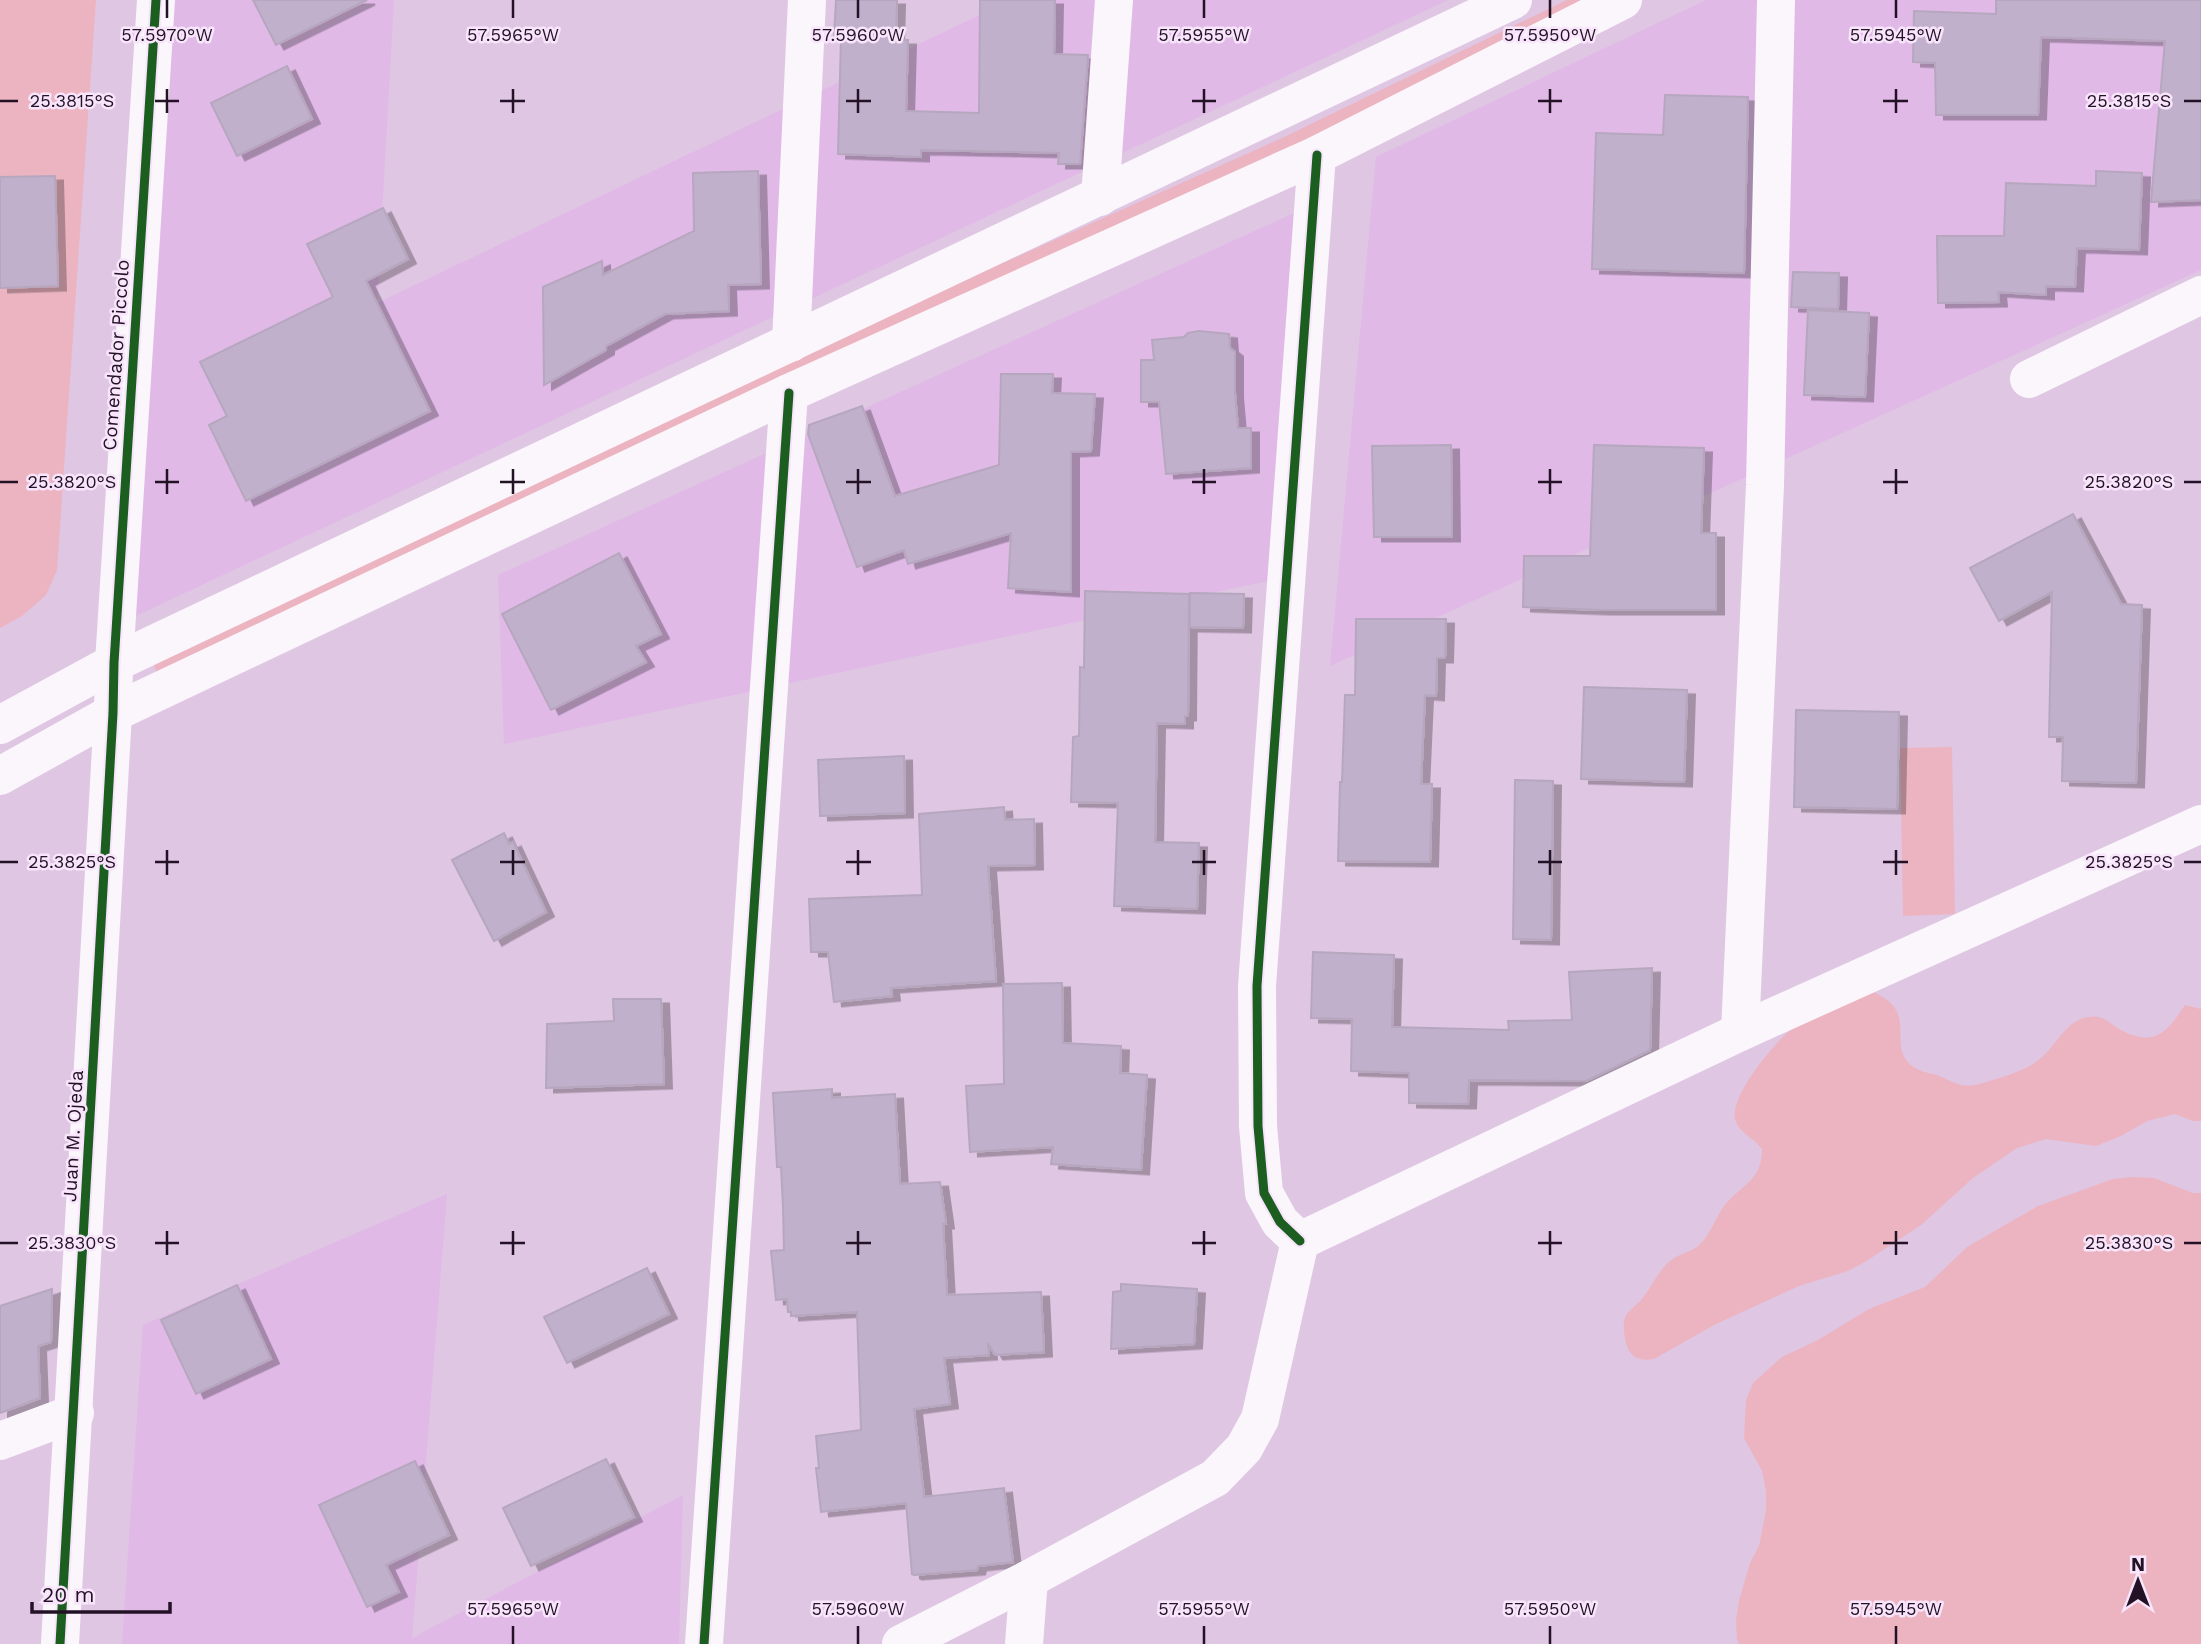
<svg xmlns="http://www.w3.org/2000/svg" width="2201" height="1644" viewBox="0 0 2201 1644" font-family="'Work Sans',sans-serif">
	<style>
		.built { fill: #e0b9e7 }
		.green { fill: #ecb4c0 }
		.building { fill: #c1b0cc; stroke: #b6a7bf; stroke-width: 2; filter: url(#shadow) }
		.lines { fill: none; stroke-linecap: round; stroke-linejoin: round }
		.minor { stroke: #faf6fb; stroke-width: 38 }
		.tertiary { stroke: #faf6fb; stroke-width: 38 }
		.secondary { stroke: #faf6fb; stroke-width: 38 }
		.cycleway-casing { stroke: #f8e5fb; stroke-width: 13 }
		.cycleway { stroke: #1b5e20; stroke-width: 9 }
		.ticks { fill: none; stroke: #231226; stroke-width: 2.5 }
		.labels { text-anchor: middle; dominant-baseline: central; stroke-width: 5; stroke-linejoin: round; paint-order: stroke }
		.street-label { font-size: 19px; fill: #231226; stroke: #f8e5fb }
		.ticks-label { font-size: 18px; text-anchor: middle; fill: #231226; stroke: #f8e5fb; stroke-width: 5; stroke-linejoin: round; paint-order: stroke }
	</style>
	<defs>
		<filter id="shadow"><feDropShadow dx="8" dy="4.5" stdDeviation="0" flood-color="#0004"/></filter>
	</defs>
	<rect width="100%" height="100%" fill="#dfc6e3"/>
	<g class="built">
		<polygon points="160,0 394,0 377,303 1011,0 1448,0 121,623"/>
		<polygon points="1706,0 2201,0 2201,270 1330,666 1376,157"/>
		<polygon points="1294,213 1268,581 504,744 498,575"/>
		<polygon points="447,1194 412,1638 683,1495 679,1644 122,1644 143,1325"/>
	</g>
	<g class="green">
		<polygon points="0,0 96,0 57,570 46,595 22,616 0,628"/>
		<polygon points="1567,0 1598,0 1287,150 157,674 154,664 771,367 1282,138"/>
		<polygon points="1952,747 1955,914 1903,916 1900,748"/>
		<path d="M1873 992C1921 1012 1885 1045 1912 1066 1919 1071 1928 1073 1937 1075 1945 1078 1953 1083 1961 1085 1972 1087 1983 1083 1993 1080 2014 1073 2032 1069 2048 1051 2060 1038 2069 1020 2088 1017 2103 1014 2109 1023 2121 1030 2155 1048 2167 1032 2185 1005L2201 1009V1121H2193L2175 1114 2147 1121 2121 1136 2096 1146 2046 1139 2017 1148 1973 1178 1921 1225 1865 1262 1848 1271 1799 1286 1716 1324 1654 1359C1645 1360 1636 1361 1630 1352 1625 1346 1623 1329 1624 1321 1626 1311 1635 1307 1641 1300 1652 1287 1659 1268 1674 1258 1684 1252 1695 1251 1702 1242 1712 1231 1716 1216 1725 1205 1742 1184 1762 1181 1762 1149 1755 1139 1740 1133 1736 1122 1725 1099 1782 1032 1802 1021 1824 1009 1850 1001 1873 992Z"/>
		<polygon points="2132,1177 2154,1178 2193,1193 2201,1193 2201,1644 1739,1644 1737,1639 1736,1620 1739,1601 1750,1563 1759,1546 1766,1510 1766,1492 1762,1471 1744,1438 1746,1400 1753,1383 1782,1357 1818,1340 1869,1309 1925,1287 1967,1247 2038,1206 2113,1179"/>
	</g>
	<g class="building">
		<polygon points="253,0 367,0 276,45"/>
		<polygon points="836,0 897,0 896,40 908,40 906,111 979,113 980,0 1055,0 1054,54 1088,55 1080,164 1058,164 1059,153 921,150 921,157 838,154 841,37 834,37"/>
		<polygon points="1996,0 2201,0 2201,200 2151,202 2165,41 2041,37 2038,115 1936,115 1935,63 1913,62 1914,11 1996,14"/>
		<polygon points="287,66 312,119 237,156 211,103"/>
		<polygon points="1665,95 1748,97 1744,273 1592,269 1596,133 1663,135"/>
		<polygon points="758,171 761,284 728,285 729,311 665,314 606,346 606,350 544,385 543,287 602,261 603,275 694,231 693,173"/>
		<polygon points="2096,171 2142,173 2139,250 2077,248 2075,287 2046,286 2046,295 1998,292 1999,302 1938,303 1937,236 2004,236 2006,183 2096,186"/>
		<polygon points="55,176 58,286 0,288 0,177"/>
		<polygon points="383,208 408,259 366,281 430,411 246,501 209,425 227,416 200,362 333,297 307,244"/>
		<polygon points="1793,272 1839,273 1838,309 1791,307"/>
		<polygon points="1808,310 1869,313 1865,397 1804,395"/>
		<polygon points="1199,331 1229,334 1230,348 1235,352 1235,393 1238,428 1251,428 1251,468 1166,474 1159,402 1141,402 1141,360 1154,360 1152,340 1184,337 1188,333"/>
		<polygon points="1001,374 1053,374 1052,393 1095,394 1091,451 1071,452 1071,592 1008,588 1011,533 908,564 904,550 857,567 808,434 809,425 862,406 895,496 999,465"/>
		<polygon points="1451,445 1452,537 1374,537 1372,446"/>
		<polygon points="1594,445 1704,448 1701,533 1716,533 1716,610 1602,610 1523,607 1524,556 1590,556"/>
		<polygon points="2073,514 2121,604 2142,605 2136,783 2062,781 2063,737 2049,737 2052,592 1999,621 1970,568"/>
		<polygon points="619,553 661,634 636,646 646,662 551,710 502,614"/>
		<polygon points="1085,591 1189,594 1188,716 1185,716 1185,724 1157,723 1155,842 1199,843 1197,909 1114,906 1118,803 1071,802 1073,737 1079,736 1080,667 1084,668"/>
		<polygon points="1190,593 1244,594 1243,628 1190,627"/>
		<polygon points="1356,619 1446,619 1445,658 1437,658 1436,696 1425,695 1421,784 1432,784 1430,862 1338,861 1340,782 1342,782 1345,695 1355,695"/>
		<polygon points="1584,687 1687,690 1684,782 1581,779"/>
		<polygon points="1796,710 1899,712 1897,809 1794,807"/>
		<polygon points="904,756 905,813 820,816 818,760"/>
		<polygon points="1515,780 1553,781 1551,940 1513,939"/>
		<polygon points="1004,807 1005,820 1034,819 1035,865 988,866 996,981 891,988 892,996 834,1002 828,952 811,952 809,899 922,895 919,814"/>
		<polygon points="504,833 509,844 513,842 546,912 494,941 452,860"/>
		<polygon points="1313,952 1394,955 1392,1027 1509,1030 1508,1021 1572,1020 1569,972 1652,968 1650,1050 1586,1081 1469,1080 1468,1104 1409,1103 1409,1073 1351,1071 1352,1019 1311,1018"/>
		<polygon points="1062,983 1063,1043 1121,1046 1120,1073 1147,1075 1141,1170 1051,1164 1053,1147 970,1152 966,1086 1004,1084 1003,984"/>
		<polygon points="613,999 661,999 664,1084 546,1088 547,1024 614,1021"/>
		<polygon points="832,1089 832,1098 895,1094 900,1184 940,1182 946,1224 943,1224 947,1295 1041,1292 1044,1352 995,1355 988,1343 989,1355 944,1358 950,1404 914,1409 924,1497 1004,1488 1013,1562 978,1566 977,1570 914,1575 912,1574 906,1503 821,1512 816,1468 819,1468 816,1436 861,1430 857,1312 791,1316 791,1312 788,1312 787,1299 776,1300 771,1251 784,1250 783,1206 781,1167 777,1167 773,1093"/>
		<polygon points="647,1268 669,1314 567,1363 544,1317"/>
		<polygon points="1121,1284 1197,1289 1194,1344 1111,1349 1113,1292 1121,1291"/>
		<polygon points="237,1285 271,1359 196,1394 161,1320"/>
		<polygon points="52,1289 51,1342 38,1346 40,1398 0,1413 0,1306"/>
		<polygon points="606,1459 634,1517 531,1566 503,1508"/>
		<polygon points="415,1461 449,1535 386,1565 399,1592 367,1607 319,1505"/>
	</g>
	<g class="lines">
		<g class="minor">
			<polyline points="1100,197 1114,0"/>
			<polyline points="791,343 807,0"/>
			<polyline points="2029,379 2201,295"/>
			<polyline points="1740,1032 1765,485 1776,0"/>
			<polyline points="1300,1241 1280,1222 1264,1193 1258,1126 1257,986 1317,155"/>
			<polyline points="1300,1241 1740,1032 2201,824"/>
			<polyline points="0,1441 75,1413"/>
			<polyline points="60,1644 113,713"/>
			<polyline points="704,1644 789,393"/>
			<polyline points="901,1644 1029,1579 1215,1478 1244,1448 1260,1419 1300,1241"/>
			<polyline points="1024,1644 1029,1579"/>
		</g>
		<polyline class="tertiary" points="113,713 114,663 156,0"/>
		<g class="secondary">
			<polyline points="0,725 114,663 1513,0"/>
			<polyline points="0,776 113,713 789,393 1317,155 1623,0"/>
		</g>
		<defs>
			<g id="cycleway">
				<polyline points="1300,1241 1280,1222 1264,1193 1258,1126 1257,986 1317,155"/>
				<polyline points="60,1644 113,713 114,663 156,0"/>
				<polyline points="704,1644 789,393"/>
			</g>
		</defs>
		<use href="#cycleway" class="cycleway-casing"/>
		<use href="#cycleway" class="cycleway"/>
	</g>
	<path class="ticks" d="M167 0V18M513 0V18M858 0V18M1204 0V18M1550 0V18M1896 0V18M167 89V113M513 89V113M858 89V113M1204 89V113M1550 89V113M1896 89V113M0 101H18M155 101H179M500 101H525M846 101H871M1192 101H1216M1538 101H1562M1883 101H1908M2184 101H2201M167 469V494M513 469V494M858 469V494M1204 469V494M1550 469V494M1896 469V494M0 482H18M155 482H179M500 482H525M846 482H871M1192 482H1216M1538 482H1562M1883 482H1908M2184 482H2201M167 850V875M513 850V875M858 850V875M1204 850V875M1550 850V875M1896 850V875M0 862H18M155 862H179M500 862H525M846 862H871M1192 862H1216M1538 862H1562M1883 862H1908M2184 862H2201M167 1231V1255M513 1231V1255M858 1231V1255M1204 1231V1255M1550 1231V1255M1896 1231V1255M0 1243H18M155 1243H179M500 1243H525M846 1243H871M1192 1243H1216M1538 1243H1562M1883 1243H1908M2184 1243H2201M513 1626V1644M858 1626V1644M1204 1626V1644M1550 1626V1644M1896 1626V1644"/>
	<g class="labels">
		<g class="street-label">
			<text transform="translate(116 355) rotate(-86)">Comendador Piccolo</text>
			<text transform="translate(73 1136) rotate(-87)">Juan M. Ojeda</text>
		</g>
	</g>
	<g class="ticks-label">
		<text x="167" y="41">57.5970°W</text>
		<text x="513" y="41">57.5965°W</text>
		<text x="858" y="41">57.5960°W</text>
		<text x="1204" y="41">57.5955°W</text>
		<text x="1550" y="41">57.5950°W</text>
		<text x="1896" y="41">57.5945°W</text>
		<text x="72" y="107">25.3815°S</text>
		<text x="2129" y="107">25.3815°S</text>
		<text x="72" y="488">25.3820°S</text>
		<text x="2129" y="488">25.3820°S</text>
		<text x="72" y="868">25.3825°S</text>
		<text x="2129" y="868">25.3825°S</text>
		<text x="72" y="1249">25.3830°S</text>
		<text x="2129" y="1249">25.3830°S</text>
		<text x="513" y="1615">57.5965°W</text>
		<text x="858" y="1615">57.5960°W</text>
		<text x="1204" y="1615">57.5955°W</text>
		<text x="1550" y="1615">57.5950°W</text>
		<text x="1896" y="1615">57.5945°W</text>
	</g>
	<g transform="translate(2138 1581)" stroke="#f8e5fb" stroke-width="5" paint-order="stroke">
	<path d="M0-5L12 26L0 18L-12 26Z" fill="#231226"/>
	<text y="-10" font-size="19" font-weight="bold" text-anchor="middle" fill="#231226">N</text>
	</g>
	<path d="M32 1602v10h138v-10" fill="none" stroke="#231226" stroke-width="3.5"/>
	<text x="42" y="1602" font-size="21" fill="#231226" stroke="#f8e5fb" stroke-width="5" paint-order="stroke">20 m</text>
</svg>
